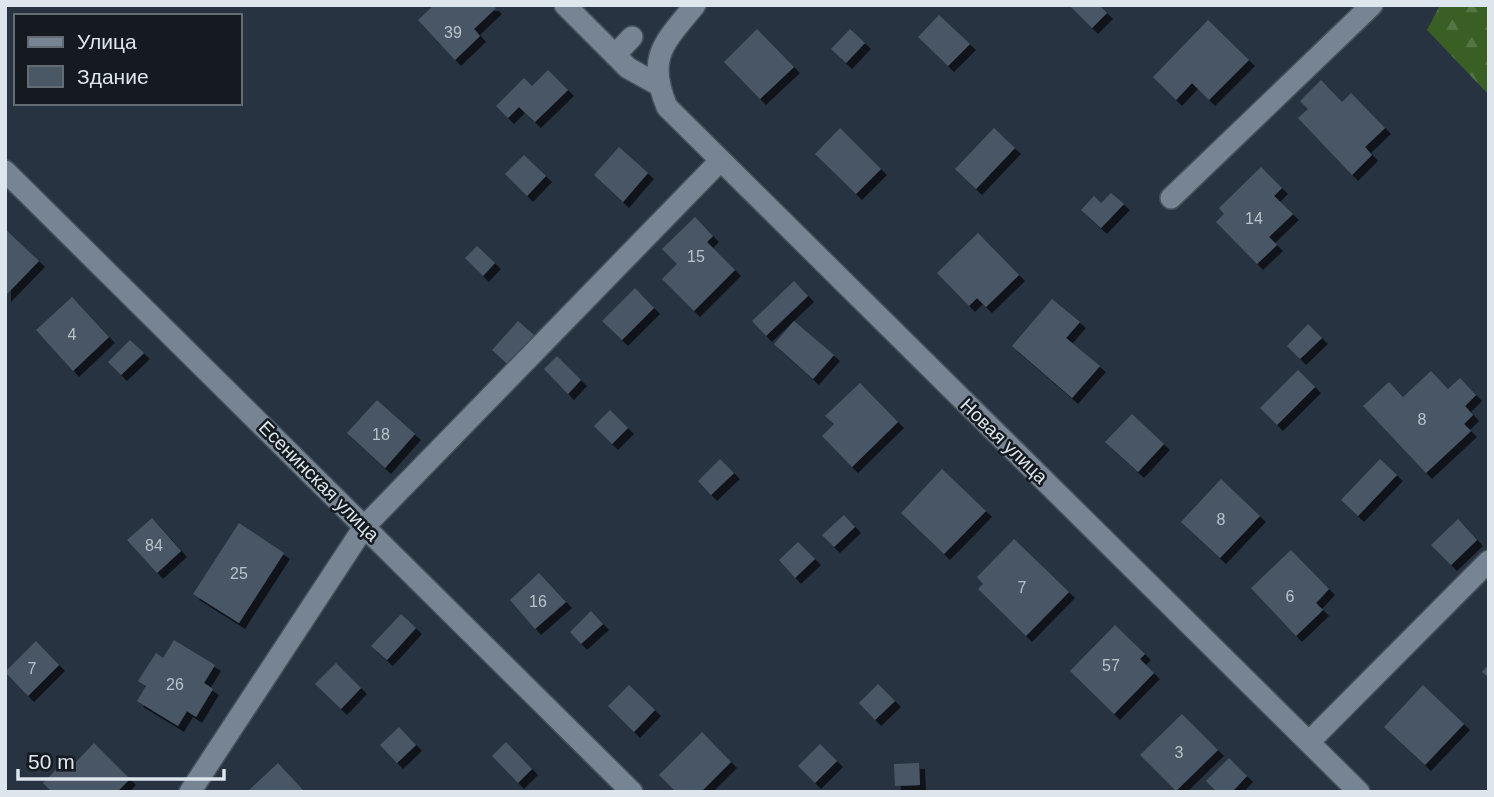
<svg xmlns="http://www.w3.org/2000/svg" width="1494" height="797" viewBox="0 0 1494 797" font-family="Helvetica,sans-serif">
	<style>
		.forest { fill: url(#forest-firs) }
		.building { fill: #4a5765; filter: url(#shadow) }
		.lines { fill: none; stroke-linecap: round; stroke-linejoin: round }
		.minor-casing { stroke: #45505a; stroke-width: 24 }
		.minor { stroke: #768493; stroke-width: 21 }
		.labels { text-anchor: middle; dominant-baseline: central; stroke-width: 5; stroke-linejoin: round; paint-order: stroke }
		.number-label { font-size: 16px; fill: #b8c2cb }
		.street-label { font-size: 19px; fill: #dde5ed; stroke: #151a20 }
	</style>
	<defs>
		<pattern id="forest-firs" width="22" height="20" patternUnits="userSpaceOnUse" patternTransform="scale(1.75)"><rect width="22" height="20" fill="#395f24"/><path d="M5 1l3.5 6h-7zM16 11l3.5 6h-7z" fill="#557644"/></pattern>
		<filter id="shadow"><feDropShadow dx="6" dy="6" stdDeviation="0" flood-color="#0009"/></filter>
	</defs>
	<rect width="100%" height="100%" fill="#273340"/>
	<polygon class="forest" points="1440,5 1489,5 1489,95 1427,30"/>
	<g class="building">
		<polygon points="434,5 453,7 455,5 493,5 496,8 474,29 480,36 455,60 418,20"/>
		<polygon points="1069,5 1099,5 1107,13 1092,28"/>
		<polygon points="939,15 970,44 948,66 918,37"/>
		<polygon points="1208,20 1249,60 1209,100 1192,83 1176,100 1153,77"/>
		<polygon points="757,29 794,67 760,99 724,62"/>
		<polygon points="850,29 865,43 846,63 831,49"/>
		<polygon points="548,70 568,90 535,122 519,107 508,118 496,106 524,78 532,86"/>
		<polygon points="1321,80 1342,102 1351,93 1385,128 1365,147 1372,155 1352,175 1298,118 1308,109 1300,101"/>
		<polygon points="840,128 881,169 856,194 815,154"/>
		<polygon points="994,128 1015,148 976,189 955,169"/>
		<polygon points="619,147 648,173 623,202 594,175"/>
		<polygon points="524,155 546,176 527,196 505,174"/>
		<polygon points="1261,167 1282,188 1274,196 1293,214 1269,237 1277,245 1257,264 1216,222 1224,214 1219,208"/>
		<polygon points="1111,193 1124,204 1101,228 1081,210 1094,196 1101,203"/>
		<polygon points="695,217 713,236 707,242 735,270 694,311 662,279 677,264 662,249"/>
		<polygon points="5,229 39,261 5,296"/>
		<polygon points="978,233 1019,275 986,307 977,298 969,306 937,273"/>
		<polygon points="477,246 495,263 483,276 465,258"/>
		<polygon points="794,281 808,296 766,336 752,321"/>
		<polygon points="635,288 654,308 622,340 602,321"/>
		<polygon points="72,297 109,337 73,371 36,330"/>
		<polygon points="1052,299 1080,322 1066,338 1100,366 1072,398 1012,346"/>
		<polygon points="518,321 534,335 507,364 492,350"/>
		<polygon points="794,321 834,355 813,379 774,344"/>
		<polygon points="1308,324 1322,338 1300,359 1287,346"/>
		<polygon points="130,340 144,353 121,375 108,362"/>
		<polygon points="557,356 581,380 568,394 544,369"/>
		<polygon points="1298,370 1315,387 1277,425 1260,408"/>
		<polygon points="1431,371 1448,389 1460,378 1476,395 1465,406 1473,415 1464,424 1471,431 1426,473 1363,406 1389,382 1403,397"/>
		<polygon points="860,383 898,422 852,467 822,436 834,424 825,416"/>
		<polygon points="377,400 415,434 385,468 347,433"/>
		<polygon points="610,410 628,428 612,444 594,426"/>
		<polygon points="1132,414 1164,444 1138,472 1105,442"/>
		<polygon points="720,459 734,473 711,495 698,481"/>
		<polygon points="1380,459 1397,475 1358,516 1341,500"/>
		<polygon points="942,469 986,511 944,554 901,513"/>
		<polygon points="1221,479 1260,516 1220,558 1181,522"/>
		<polygon points="844,515 855,527 834,547 822,535"/>
		<polygon points="152,518 181,551 157,573 127,540"/>
		<polygon points="1458,519 1477,540 1451,565 1431,545"/>
		<polygon points="239,523 284,553 239,623 193,594"/>
		<polygon points="1014,539 1069,592 1026,636 978,589 983,584 977,577"/>
		<polygon points="798,542 815,559 795,578 779,560"/>
		<polygon points="1291,550 1329,589 1316,603 1323,610 1296,636 1251,588"/>
		<polygon points="539,573 566,602 535,629 510,600"/>
		<polygon points="591,611 603,624 581,644 570,632"/>
		<polygon points="401,614 416,628 387,660 371,646"/>
		<polygon points="1115,625 1145,654 1140,659 1154,673 1114,714 1070,671"/>
		<polygon points="174,640 215,665 204,683 213,689 196,717 187,711 178,726 137,701 146,686 138,681 156,653 163,658"/>
		<polygon points="36,641 59,665 28,696 5,672"/>
		<polygon points="336,663 361,688 341,709 315,684"/>
		<polygon points="1489,664 1489,678 1482,672"/>
		<polygon points="878,684 895,701 875,720 859,703"/>
		<polygon points="629,685 655,710 634,732 608,706"/>
		<polygon points="1423,685 1464,724 1425,765 1384,727"/>
		<polygon points="1182,714 1218,750 1176,791 1140,755"/>
		<polygon points="399,727 416,745 397,763 380,745"/>
		<polygon points="702,732 731,762 701,792 676,792 659,775"/>
		<polygon points="506,742 532,769 518,783 492,756"/>
		<polygon points="94,743 130,779 117,792 52,792 43,783 67,758 74,764"/>
		<polygon points="820,744 837,761 815,783 798,766"/>
		<polygon points="1229,758 1247,776 1232,792 1217,792 1206,781"/>
		<polygon points="278,763 305,792 247,792"/>
		<polygon points="919,763 920,785 895,786 894,764"/>
	</g>
	<g class="lines">
		<defs>
			<g id="minor">
				<polyline points="565,5 628,68 657,84"/>
				<path d="M695 5C664 43 646 57 667 107L1359 792"/>
				<polyline points="615,55 632,37"/>
				<polyline points="5,171 632,792"/>
				<polyline points="1171,198 1372,5"/>
				<polyline points="1310,741 1489,561"/>
				<polyline points="190,792 364,527 719,162"/>
			</g>
		</defs>
		<use href="#minor" class="minor-casing"/>
		<use href="#minor" class="minor"/>
	</g>
	<g class="labels">
		<g class="number-label">
			<text x="453" y="32">39</text>
			<text x="1254" y="218">14</text>
			<text x="696" y="256">15</text>
			<text x="72" y="334">4</text>
			<text x="1422" y="419">8</text>
			<text x="381" y="434">18</text>
			<text x="1221" y="519">8</text>
			<text x="154" y="545">84</text>
			<text x="239" y="573">25</text>
			<text x="1022" y="587">7</text>
			<text x="1290" y="596">6</text>
			<text x="538" y="601">16</text>
			<text x="1111" y="665">57</text>
			<text x="32" y="668">7</text>
			<text x="175" y="684">26</text>
			<text x="1179" y="752">3</text>
		</g>
		<g class="street-label">
			<text transform="translate(1004 441) rotate(44)">Новая улица</text>
			<text transform="translate(319 481) rotate(45)">Есенинская улица</text>
		</g>
	</g>
	<rect width="1494" height="797" fill="none" stroke="#dde5ed" stroke-width="14"/>
	<rect x="14" y="14" width="228" height="91" fill="#151a20" stroke="#656b72" stroke-width="2"/>
	<rect x="28" y="37" width="35" height="10" fill="#768493" stroke="#656b72" stroke-width="2"/>
	<text x="77" y="49" font-size="21" fill="#dde5ed">Улица</text>
	<rect x="28" y="66" width="35" height="21" fill="#4a5765" stroke="#656b72" stroke-width="2"/>
	<text x="77" y="84" font-size="21" fill="#dde5ed">Здание</text>
	<path d="M18 769v10h206v-10" fill="none" stroke="#dde5ed" stroke-width="3.5"/>
	<text x="28" y="769" font-size="21" fill="#dde5ed" stroke="#151a20" stroke-width="5" paint-order="stroke">50 m</text>
</svg>
